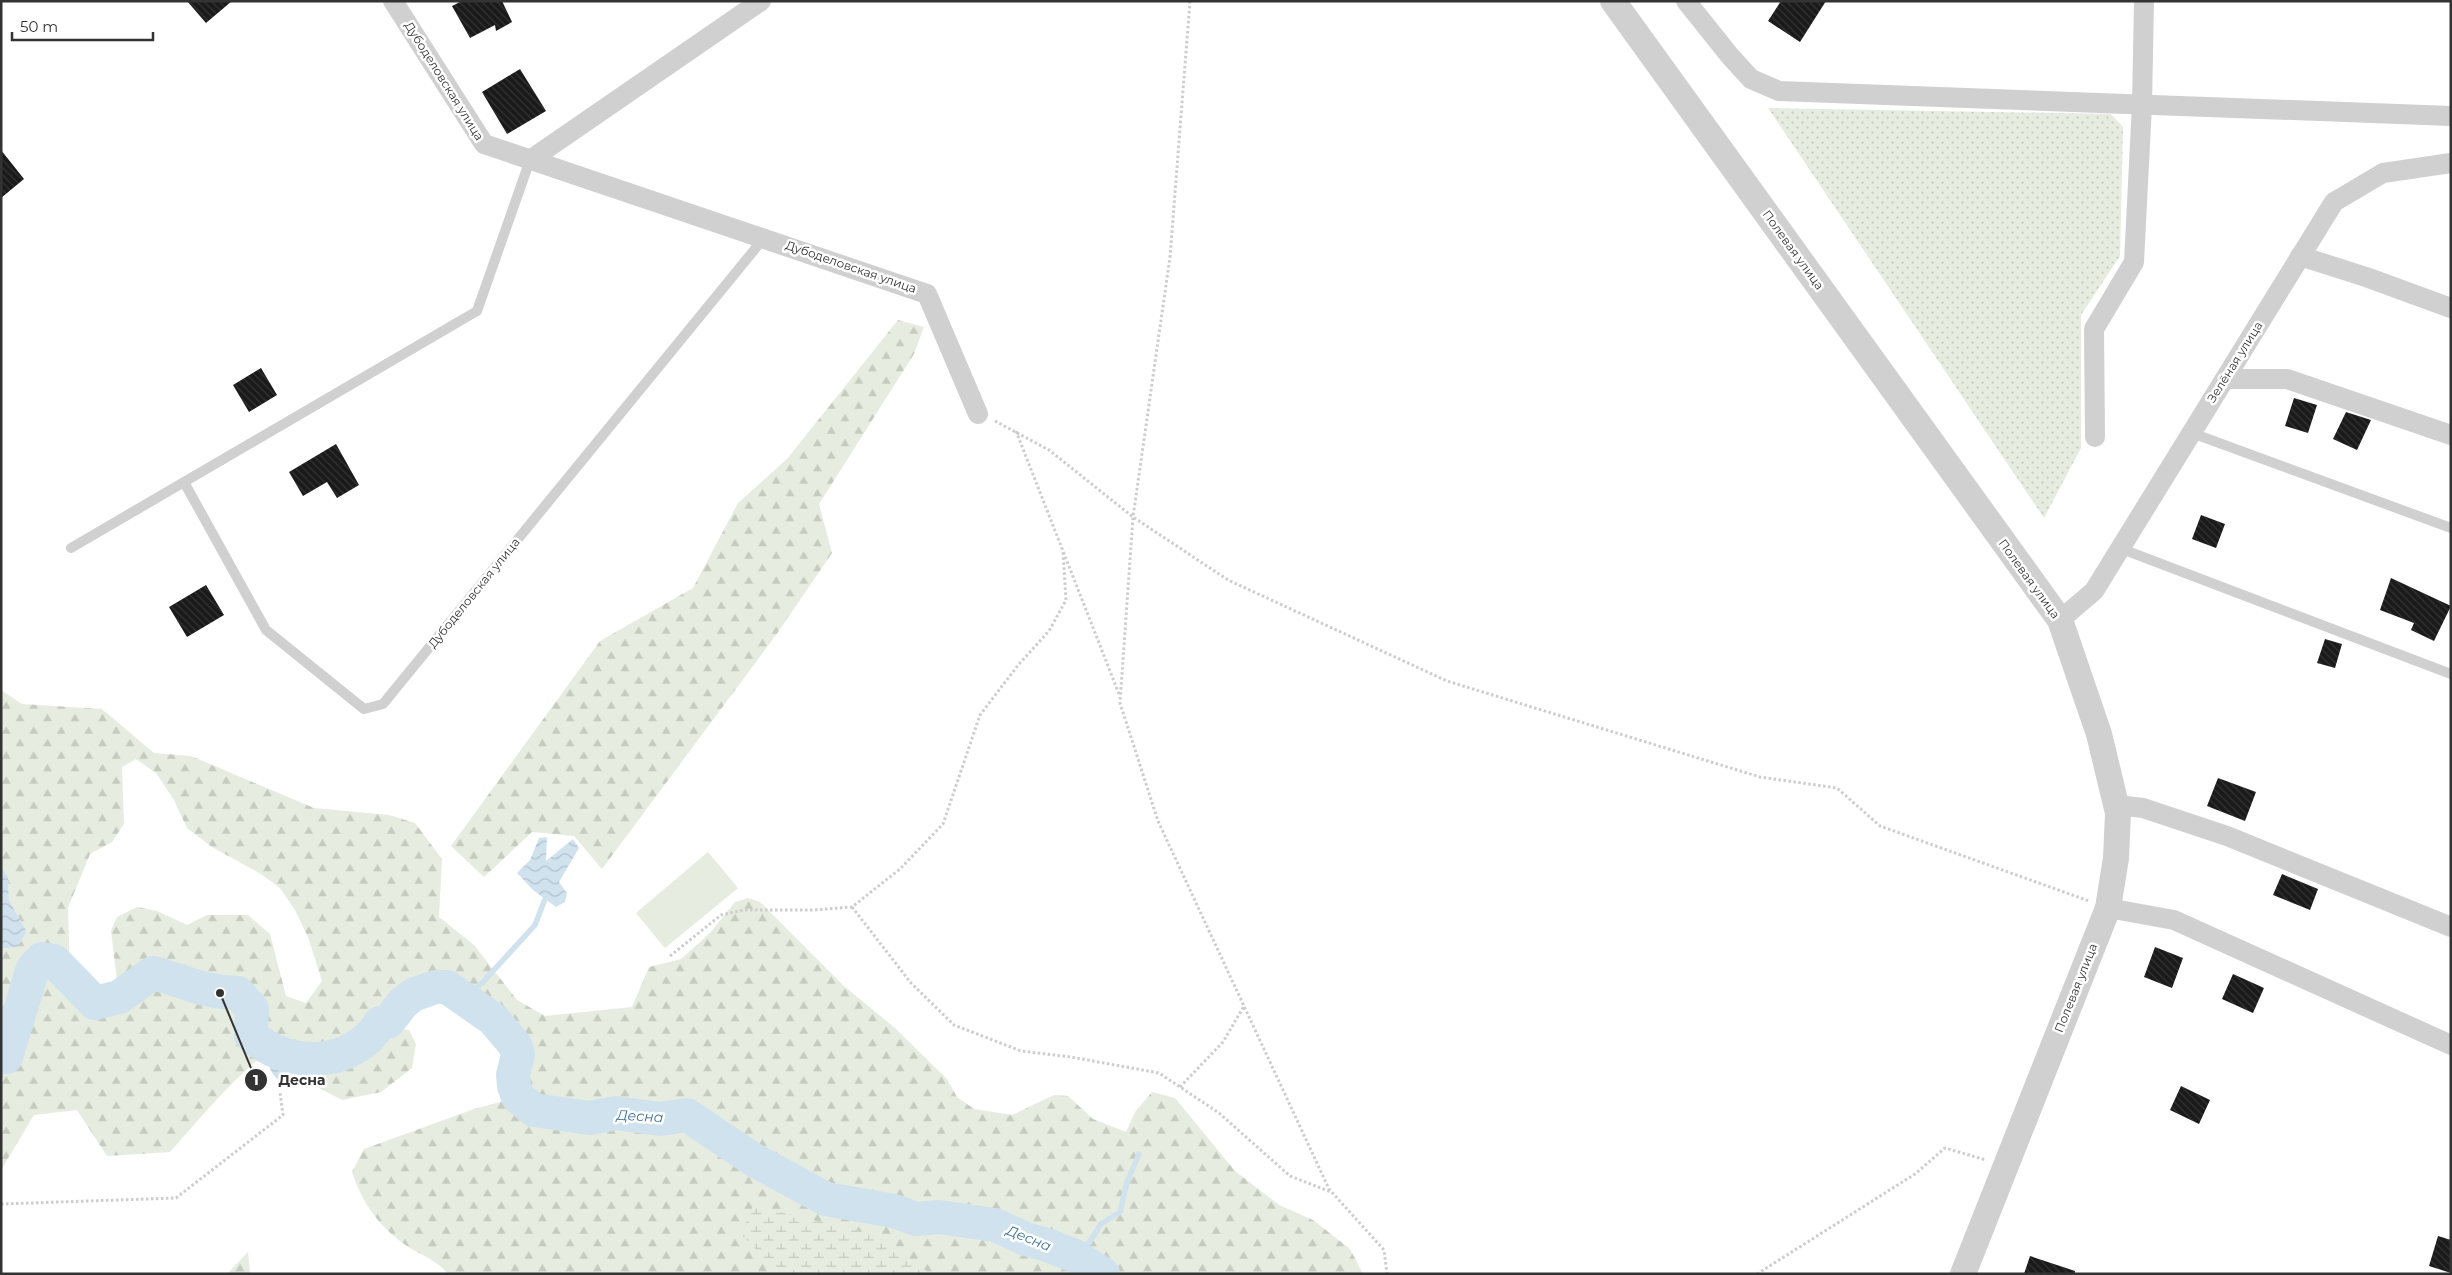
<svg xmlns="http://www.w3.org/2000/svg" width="2452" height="1275" viewBox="0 0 2452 1275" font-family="Montserrat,sans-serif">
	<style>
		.forest { fill: url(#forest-firs); fill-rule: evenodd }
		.wetland { fill: url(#wetland-marsh) }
		.park { fill: url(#park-dots) }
		.pitch { fill: #e6ecdf }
		.water { fill: url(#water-waves) }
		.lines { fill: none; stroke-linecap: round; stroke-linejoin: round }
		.stream { stroke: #cfe2ee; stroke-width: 5.5 }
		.river { stroke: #cfe2ee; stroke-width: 34 }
		.building { fill: url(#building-back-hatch) }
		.path { stroke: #cdcdcd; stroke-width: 3; stroke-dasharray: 2.5 2.5; stroke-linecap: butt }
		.service { stroke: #d0d0d0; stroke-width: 10 }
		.minor { stroke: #d0d0d0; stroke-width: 20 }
		.tertiary { stroke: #d0d0d0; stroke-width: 26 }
		.labels { text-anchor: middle; stroke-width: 5; stroke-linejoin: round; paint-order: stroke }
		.street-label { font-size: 12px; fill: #333; stroke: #fff }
		.water-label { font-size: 14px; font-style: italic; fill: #3f7597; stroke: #fff }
		.leader { fill: none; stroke: #333; stroke-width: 2 }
		.callout-dot { fill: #333; stroke: #fff; stroke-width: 2 }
		.mark-label { font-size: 15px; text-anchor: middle; font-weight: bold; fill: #fff }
		.callout-label { font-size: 14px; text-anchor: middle; font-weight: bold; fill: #333; stroke: #fff; stroke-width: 5; stroke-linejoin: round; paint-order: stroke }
	</style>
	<defs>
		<pattern id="forest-firs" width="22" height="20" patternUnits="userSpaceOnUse" patternTransform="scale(1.25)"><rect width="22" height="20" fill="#e6ecdf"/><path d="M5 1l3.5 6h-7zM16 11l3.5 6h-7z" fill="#c6cbc0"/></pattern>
		<pattern id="wetland-marsh" width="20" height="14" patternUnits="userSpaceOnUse" patternTransform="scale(1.25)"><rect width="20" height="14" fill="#e6ecdf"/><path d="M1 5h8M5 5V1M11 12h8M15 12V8" fill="none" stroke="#c6cbc0"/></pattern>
		<pattern id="park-dots" width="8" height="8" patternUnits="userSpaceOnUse" patternTransform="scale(1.25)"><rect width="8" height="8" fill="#e6ecdf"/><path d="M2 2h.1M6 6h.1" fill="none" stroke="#c6cbc0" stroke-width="1.8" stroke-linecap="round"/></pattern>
		<pattern id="water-waves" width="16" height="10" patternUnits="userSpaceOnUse" patternTransform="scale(1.25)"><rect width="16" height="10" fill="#cfe2ee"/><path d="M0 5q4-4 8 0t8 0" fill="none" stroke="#b2c2cd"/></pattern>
		<pattern id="building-back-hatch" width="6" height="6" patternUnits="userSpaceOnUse" patternTransform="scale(1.25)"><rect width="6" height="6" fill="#1a1a1a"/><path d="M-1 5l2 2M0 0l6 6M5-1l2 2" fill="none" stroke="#333"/></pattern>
	</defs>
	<rect width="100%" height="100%" fill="#fff"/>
	<path class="forest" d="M898,320l26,7 -10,27 -95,150 13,49 -56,82 -174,234 -28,-33 -42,-4 -48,45 -33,-31 149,-205 93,-53 45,-85 49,-44z
		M1,690l21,14 80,5 52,44 37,3 123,52 75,7 26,8 27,36 -3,58 35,28 43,55 28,16 87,-9 17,-40 32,-8 29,-26 25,-31 13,-4 12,4 84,84 52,43 51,50 10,18 17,12 38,6 42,-20 14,1 25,23 33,13 9,-20 17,-20 23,6 60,73 44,34 34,15 37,29 13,25h-915c-14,-17 -32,-20 -48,-33 -23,-17 -39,-41 -48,-69l12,-23 110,-40 44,-12c-2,-7 -5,-15 -5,-23 1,-10 7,-20 2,-30 -9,-15 -51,-51 -67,-57 -10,-3 -25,4 -34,8 -14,6 -19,25 -34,28 -12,20 -38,35 -61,37 -17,2 -35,-5 -50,-10 -37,30 -68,67 -99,102l-63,4 -30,-46 -43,5 -33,55v-221l16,-2 10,-15 -18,-32 -1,-24 -7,-9zM136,759l20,14 18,27 13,28 25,19 49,27 19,14 15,22 13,27 14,44 -16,22 -20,-7 -16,-62 -22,-19h-41l-20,10 -30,-14 -20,-4 -20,10 -6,14 8,65 -24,7 -25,-26 -2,-69 22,-54 22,-12 12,-18 -2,-57z
		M385,1028l24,2 7,14 -4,24 -31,24 -39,8 -23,-12 2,-18 46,-19z
		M248,1252l2,22h-23z"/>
	<path class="wetland" d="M753,1206l115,27 60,39 7,2h-159l-3,-7 -32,-33z"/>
	<path class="park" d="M1768,108l343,6 12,13 -3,129 -39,59v133l-37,70z"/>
	<path class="pitch" d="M708,852l30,36 -73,60 -29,-35z"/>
	<path class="water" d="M547,837l-1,24 27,-22 6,9 -20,34 8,11 -2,9 -9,5 -23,-17 -16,-17 13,-13 9,-22z
		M1,867l7,9 1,24 18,32 -10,15 -16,2z
		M269,1050l23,8 -1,19 -10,5c-12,-8 -13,-18 -12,-32z"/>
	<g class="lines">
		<path class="stream" d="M464,998l19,-16 52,-57 10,-26
			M1068,1255l21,-12 12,-19 19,-12 7,-30 12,-28"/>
		<path class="river" d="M1,1057h5l27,-89 9,-9 12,2 41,42 24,-6 34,-24c31,8 52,20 85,20l14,16 -1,26c36,35 103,32 129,-12l8,-1 15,-19 10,-8 22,-8h12l46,32 22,26 3,10 -5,20 1,11 4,11 16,13 56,8 26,-5 44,6 27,-4 67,45 72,39 68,12 22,8 23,-2 56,8 31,14 21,6 28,11 28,18"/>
	</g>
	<path class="building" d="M187,1h45l-26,22z
		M462,1h40l10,21 -16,9 -1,-6 -25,13 -18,-32z
		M1781,1h45l-26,41 -32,-21z
		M520,69l26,42 -39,23 -25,-42z
		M1,150l23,29 -23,19z
		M261,368l16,27 -28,17 -16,-27z
		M2294,398l23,7 -9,28 -23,-7z
		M2346,412l25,8 -14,30 -24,-11z
		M336,444l23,41 -22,13 -10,-16 -24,14 -14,-24z
		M2201,515l24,9 -9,24 -24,-9z
		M2391,578l60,28 -17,35 -23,-11 3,-7 -34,-13z
		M206,585l18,30 -37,22 -18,-30z
		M2325,639l17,5 -7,24 -18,-5z
		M2218,778l38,14 -11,29 -38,-15z
		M2282,874l36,15 -8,21 -37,-15z
		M2155,947l28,11 -11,30 -28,-11z
		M2233,974l31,14 -11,25 -31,-14z
		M2181,1086l29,14 -11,24 -29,-14z
		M2438,1236l13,4v33l-22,-7z
		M2030,1256l45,15v3h-51z"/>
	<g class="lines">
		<path class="path" d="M1190,1l-20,256 -37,260 -13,186 38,118 171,368 55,61 3,24
			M995,421l54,29 84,67 95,63 219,101 313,96 77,11 43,38 209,75
			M1016,431l103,263
			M852,907l59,76 43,42 67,26 50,6 88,16 60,40 71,63 41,16
			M670,956l51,-41 22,-5h70l39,-3 48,-38 43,-45 37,-109 39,-51 30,-33 17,-31 -3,-49
			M1180,1087l43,-45 21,-36
			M1,1204l175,-6 107,-83 -3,-23
			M1757,1274l158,-100 30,-26 41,12"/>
		<path class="service" d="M2192,433l259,95
			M184,482l82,148 98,79 19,-5 381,-466
			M71,548l406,-237 53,-151
			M2122,549l329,125"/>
		<path class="minor" d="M393,1l91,143 443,150 51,120
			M1686,1l44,55 21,23 28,12 672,25
			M530,160l231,-159
			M2300,256l66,21 85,31
			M2225,379h62l164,56
			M2095,437l-1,-108 40,-67 8,-157 2,-104
			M2060,620l34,-29 240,-389 49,-29 68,-10
			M2116,805l27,3 84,28 224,91
			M2108,908l66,12 277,125"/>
		<path class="tertiary" d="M1613,1l447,619 39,114 19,79 -2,45 -8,50 -145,366"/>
	</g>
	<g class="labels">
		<g class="street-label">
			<text transform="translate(444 81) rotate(58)" y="4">Дубоделовская улица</text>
			<text transform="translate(1793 250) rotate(54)" y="4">Полевая улица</text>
			<text transform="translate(851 267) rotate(19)" y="4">Дубоделовская улица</text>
			<text transform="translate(2235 362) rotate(-58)" y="4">Зелёная улица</text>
			<text transform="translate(2029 579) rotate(54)" y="4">Полевая улица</text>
			<text transform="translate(474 593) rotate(-51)" y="4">Дубоделовская улица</text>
			<text transform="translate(2076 988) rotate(-68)" y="4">Полевая улица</text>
		</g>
		<g class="water-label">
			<text transform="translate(640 1116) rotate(3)" y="5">Десна</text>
			<text transform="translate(1029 1238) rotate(22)" y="5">Десна</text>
		</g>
	</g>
	<path class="leader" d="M220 993L256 1080"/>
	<g class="callout-dot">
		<circle cx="220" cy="993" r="5"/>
		<circle cx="256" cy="1080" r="12"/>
	</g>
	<g class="mark-label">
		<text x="256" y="1085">1</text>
	</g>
	<g class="callout-label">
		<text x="302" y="1085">Десна</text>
	</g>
	<rect width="2452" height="1275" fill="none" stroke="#333333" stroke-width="5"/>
	<path d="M12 32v8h141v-8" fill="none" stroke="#333333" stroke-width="2.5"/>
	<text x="20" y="32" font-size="15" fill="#333333" stroke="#ffffff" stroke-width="4" paint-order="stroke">50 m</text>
</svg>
